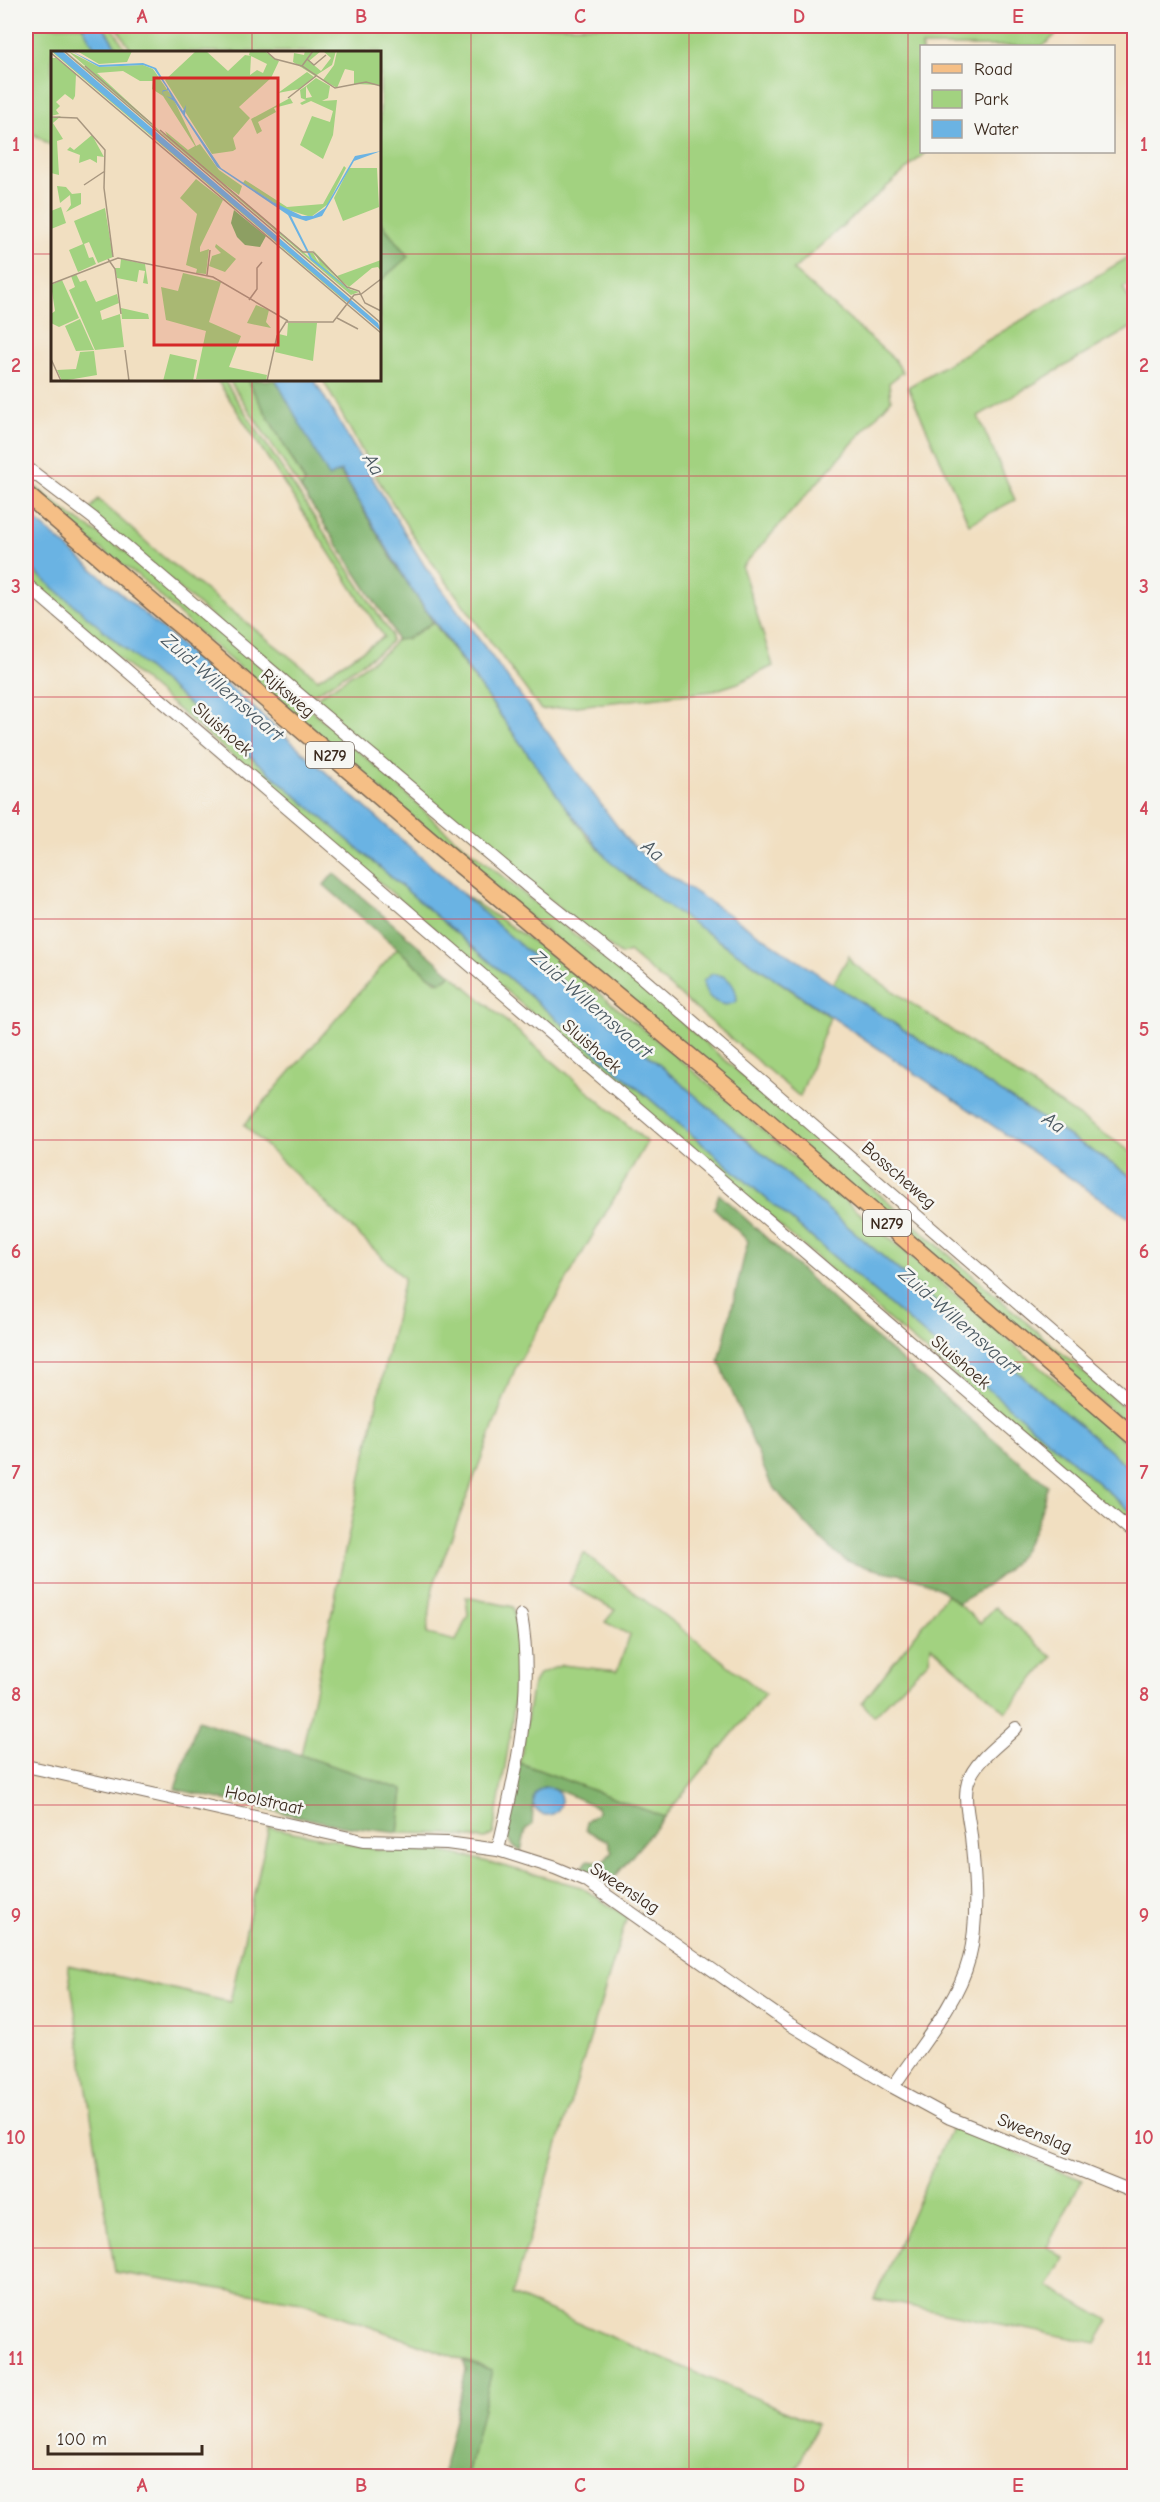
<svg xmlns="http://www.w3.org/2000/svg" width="1160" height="2502" viewBox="0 0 1160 2502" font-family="'Comic Neue',sans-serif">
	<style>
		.green { fill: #a2d280; stroke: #6e7e4f; stroke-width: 1.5 }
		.forest { fill: #81b46e; stroke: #5e6f46; stroke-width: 1.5 }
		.water { fill: #6bb3e3; stroke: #536e80; stroke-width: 1.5 }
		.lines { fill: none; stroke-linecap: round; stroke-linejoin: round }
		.minor-casing { stroke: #7b6957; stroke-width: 14 }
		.major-casing { stroke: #7b6957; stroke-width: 19 }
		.minor { stroke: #fff; stroke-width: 12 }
		.major { stroke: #f5bf86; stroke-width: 16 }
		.grid { fill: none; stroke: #d1495b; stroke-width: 1.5; stroke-opacity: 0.55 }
		.labels { text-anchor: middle; stroke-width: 5; stroke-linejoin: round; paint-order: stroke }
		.shield { fill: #f6f6f2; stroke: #73675e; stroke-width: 1.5 }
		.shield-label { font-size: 16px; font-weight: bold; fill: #3b2a1e }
		.street-label { font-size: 18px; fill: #3b2a1e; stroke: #f6f6f2 }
		.water-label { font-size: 20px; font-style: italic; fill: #4c5a63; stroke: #f6f6f2 }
		.inset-road { fill: none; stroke: #a89780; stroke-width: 1.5 }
		.view { fill: #d62828; fill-opacity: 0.15; stroke: #d62828; stroke-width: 3 }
		.inset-edge { fill: none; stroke: #3b2a1e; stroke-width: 3 }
		.neatline { fill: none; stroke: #d1495b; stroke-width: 2 }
		.grid-label { font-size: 20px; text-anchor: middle; font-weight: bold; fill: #d1495b }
	</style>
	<rect width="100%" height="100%" fill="#f6f6f2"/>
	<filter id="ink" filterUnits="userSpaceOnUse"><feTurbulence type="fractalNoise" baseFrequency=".0167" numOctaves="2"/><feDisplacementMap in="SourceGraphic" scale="12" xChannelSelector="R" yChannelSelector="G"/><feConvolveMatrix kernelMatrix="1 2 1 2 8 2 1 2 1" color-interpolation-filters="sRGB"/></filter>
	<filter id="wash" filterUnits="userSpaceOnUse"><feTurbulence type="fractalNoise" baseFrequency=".008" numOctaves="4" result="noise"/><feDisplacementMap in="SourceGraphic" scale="24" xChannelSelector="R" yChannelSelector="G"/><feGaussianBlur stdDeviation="1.35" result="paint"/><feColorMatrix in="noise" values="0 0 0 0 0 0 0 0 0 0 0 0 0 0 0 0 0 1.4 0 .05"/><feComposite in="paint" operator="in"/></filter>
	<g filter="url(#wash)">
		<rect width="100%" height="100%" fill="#f1dfc1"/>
		<path class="green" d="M26,26h56l15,26h-45v94l-26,-17z
			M103,26h9l15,26h-8z
			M116,26h950l-23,20h-121v106h4l-133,118 101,89 9,13 -14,11 2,17 -149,167 31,99 -35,17 -25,8 -172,19 -126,-171 -38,-61 -54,-98h57v-99l28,-25 -28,-35v-169h-248z
			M1134,254v27l-11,7 11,21v17l-156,90 37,84 -46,24 -61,-137z
			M217,380h7l167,254v7l-6,7 -70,46 -9,3 -217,-186 9,-12 64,57 156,123 66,-42z
			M229,380h18l58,103 -4,6z
			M26,479l48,39 63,41 256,222 48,46 215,173 478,416v15l-661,-562 -275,-237 -59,-56 -27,-18 -86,-69z
			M26,564l1108,950v16l-1108,-951z
			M433,622l156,217 42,41 199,137 -30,80 -171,-145 -7,3 -35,-24 -271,-227 3,-8 68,-45 9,-11 21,-7z
			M451,886l94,64 113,91 408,348 68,61v22z
			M397,949l39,33 10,-3 5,-5 196,168 -132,227 -75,199 -7,19 -6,47 29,7 12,-26 -2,-18 47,10c6,18 4,37 4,55 -2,58 -14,115 -24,172l-8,5 -39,-5 -48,-1 5,-43 -102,-35 103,-477 -160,-153z
			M849,956l3,7 282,191v24l-301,-194z
			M584,1553l181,141 -101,123 -144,-54 12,-75 7,-14 23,-9 55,6 13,-36 -25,-13 10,-12 -46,-26z
			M947,1594l33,29 15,-16 57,50 -46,55 -75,-66 -2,14 -55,56 -12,-13z
			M269,1827l113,23 56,1 35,7 108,29 46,30 -115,378 305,129 -24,52h-326l24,-106 -190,-68 -186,-30 -47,-307 162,37z
			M952,2126l130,54 -35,67 17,11 -16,29 61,33 -13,23 -222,-44z"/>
		<path class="forest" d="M380,221l28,36 -28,24z
			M247,380h29l53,96 11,-5 55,93 38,58 -26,17 -11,1 -4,-12 -91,-139 4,-7z
			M334,873l117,101 -10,8 -12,-6 -105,-91z
			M719,1194l138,128 190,163c-10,61 -37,91 -89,118 -38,-34 -62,-25 -106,-40 -19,-6 -73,-67 -84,-85l-49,-117 29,-120 -34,-33z
			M198,1720l205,70 -5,43 -56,-7 -167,-37z
			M520,1763l144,54 -55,67 -28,-14 7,-10 15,2 9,-10 -4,-11 -22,-11v-8l12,-10 -1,-5 -43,-19 -11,-1 -9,8 -2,30 -6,4 -5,22 -8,-5 -6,-12z
			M464,2362l28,8 -25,106h-25l24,-106z"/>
		<path class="water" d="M82,26h21l16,26h-22z
			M276,380h38l110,185 204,276 35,30 170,113 301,194v43l-471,-318 -53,-41 -48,-60 -152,-215 -69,-116 -12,6z
			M26,512l214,184 289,257 605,519v42l-1108,-950z
			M712,974c16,0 25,12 25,27 -15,10 -33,-3 -34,-20z
			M533 1801a14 14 0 1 1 28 0a14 14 0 1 1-28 0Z"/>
	</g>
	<g filter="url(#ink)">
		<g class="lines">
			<g class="minor-casing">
				<path id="minor" d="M26,467l67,51 215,184 218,183 113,90 495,429
					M26,584l1108,950
					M26,1766l337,75 84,2 51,7 57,18 31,13 205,144 102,62 57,31 184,74
					M498,1850c18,-76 37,-156 23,-235
					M893,2087c25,-38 65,-84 76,-128 10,-38 6,-84 2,-123 -2,-17 -8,-38 -3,-54 7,-22 32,-38 48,-54"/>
			</g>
			<g class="major-casing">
				<path id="major" d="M26,494l405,347 324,269 379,327"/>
			</g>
			<use href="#minor" class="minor"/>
			<use href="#major" class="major"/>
		</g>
	</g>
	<path class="grid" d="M252,26v26M471,26v2450M689,26v2450M908,26v2450M26,254h26M380,254h754M252,380v2096M26,476h1108M26,697h1108M26,919h1108M26,1140h1108M26,1362h1108M26,1583h1108M26,1805h1108M26,2026h1108M26,2248h1108"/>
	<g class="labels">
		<g class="shield">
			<rect x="306" y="742" width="48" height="26" rx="4.5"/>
			<rect x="863" y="1210" width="48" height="26" rx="4.5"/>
		</g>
		<g class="shield-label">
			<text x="330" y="761">N279</text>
			<text x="887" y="1229">N279</text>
		</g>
		<g class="street-label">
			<text transform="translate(288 693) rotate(41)" y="6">Rijksweg</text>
			<text transform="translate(223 729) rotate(41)" y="6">Sluishoek</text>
			<text transform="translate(592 1046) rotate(41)" y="6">Sluishoek</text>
			<text transform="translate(899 1175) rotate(41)" y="6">Bosscheweg</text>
			<text transform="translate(961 1362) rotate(41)" y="6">Sluishoek</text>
			<text transform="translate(264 1800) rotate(13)" y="6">Hoolstraat</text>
			<text transform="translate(625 1888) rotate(33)" y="6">Sweenslag</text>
			<text transform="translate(1035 2133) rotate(22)" y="6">Sweenslag</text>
		</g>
		<g class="water-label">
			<text transform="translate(374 464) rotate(59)" y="7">Aa</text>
			<text transform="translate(223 687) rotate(41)" y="7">Zuid-Willemsvaart</text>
			<text transform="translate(653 850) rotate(39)" y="7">Aa</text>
			<text transform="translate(592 1004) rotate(41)" y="7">Zuid-Willemsvaart</text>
			<text transform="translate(1054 1122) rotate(34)" y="7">Aa</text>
			<text transform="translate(960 1321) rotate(41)" y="7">Zuid-Willemsvaart</text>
		</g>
	</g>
	<g transform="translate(51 51)">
		<rect width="330" height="330" fill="#f1dfc1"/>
		<path d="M0,0l10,5 288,246 -4,-1zM14,0l35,28 -32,-28 31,16 44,-2 10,4 20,29 23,48 4,-2 19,26 23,16 -3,9 -31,-23 144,121 -39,-33 -5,-8 5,1 4,7 3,3 -7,-13 24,26 44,-16v11l-3,-4 -6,1 -23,19 -27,-22 27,24 10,3 -8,3zM72,20l17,10h13l-1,8 11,7 32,50 -7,4 -23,-19 3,6 -6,-4 -65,-60zM26,0h55l-5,11 -28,2zM145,0h10l22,20 17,-16 6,1 -1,19 7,-5 6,3 4,-9 -18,-9 1,-4h14l15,10 -8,17 -32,29 11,11 -17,20 3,11 -3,2 -21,3 -47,-74zM254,0h16l-12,10 12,10 10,-13 -8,-7h13l-4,14 -17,11 -22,-14 1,-9 10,2zM286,0l44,1v33l-27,-1v-13l-9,-2 -8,19 -14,-8 11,-15zM0,7h5l20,16 -1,22 -2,4 -8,-6 -9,8 4,4 -4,4 3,4 -8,2zM256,21l7,5 -15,12 -21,4zM265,27l14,8 -2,12 -6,3 15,-1 -4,35 -10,24 -23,-14 12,-29 18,6 3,-11 -22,-10 -9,4 -2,-2 6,-3 -5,-2 -1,-8 6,-4v12l6,-1 -6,-11zM239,47l3,5 -19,5 2,4 -18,10 4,9 -5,3 -6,-15zM10,65l-8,7 10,16 -6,2 2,34 -8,-2v-55zM41,84l12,22 -7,-1v7l-7,-4 -11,4 1,-8 -13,-5 3,-3 4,3zM293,115l2,2 -18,36 -17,13 -29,-9 -39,-25 2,-3 42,27 36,-3zM298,117h28l2,39 -36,14 -9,-23zM145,128l27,21 -23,47v5l9,-3 -3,25 -10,-1 1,-4 -11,-4 11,-51 -17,-16zM6,135l9,1 6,7 9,-1v11l-15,8 5,-7 -1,-10 -10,8zM10,156l5,16 -15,6v-18zM54,157l8,49 -15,6 -9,-21 -5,2 5,14 4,-1 3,7 -18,8 -9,-22 14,-6 -9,-23zM165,193l20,15 -11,13 -16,-6 3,-10 9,-3 -6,-6zM70,208l24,5 3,20 -5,-1 2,-12 -6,-1 -2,12 -20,-4 -2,-10h5zM132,222l38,9 -12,40 32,14 -12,31 38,8 -1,6 -70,-2 10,-48 -40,-11 -5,-33 17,4zM25,223l4,8 6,-2 10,22 21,-8 2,9 -19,8 2,9 18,-6 4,33 -29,3 -26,-60 6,-3 -4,-11zM11,229l17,38 -20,9 -8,-4v-9l4,-3 -4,-26zM205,254l13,5 -3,12 5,6 -24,-5zM70,257l27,6 1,5h-27zM29,268l12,27 2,4 -18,1 -11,-25zM237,272h29l-4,38 -38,-9 4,-18 8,2zM43,300l3,24 -35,6 -5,-11 19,-1 4,-17zM119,303l27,6 -4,21h-30z" fill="#a2d280" fill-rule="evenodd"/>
		<path d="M183,159l32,26 -6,11 -15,-2 -8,-8 -6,-14z" fill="#81b46e"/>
		<path d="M1,0h10l316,272 3,8zM20,0l28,14 44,-2 13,5 27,43 3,-6 -1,10 36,53 52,34 29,14h11l12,-8 30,-52 26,-5 -27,10 -32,55 -16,5 -15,-5 21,42 41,35 -42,-33 -23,-45 -71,-48 -43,-66 -8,-5 6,2 -4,-8 -6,2 3,4 -3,-3v-1l1,-2h4v-2l-13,-19 -11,-4 -44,2z" fill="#6bb3e3"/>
		<path class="inset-road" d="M13,0l317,272M215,0l9,8 27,7 33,22 31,-6 15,4M0,2l330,280M256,8l7,6 12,-10M34,15l67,58M251,15l11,-15M237,47l28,-22M0,66l26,1 28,32 -1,38 9,69M109,79l143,122h10l34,35 12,4 6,12 16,8M33,134l21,-14M57,208l7,10 6,45M156,224l3,-25M0,233l67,-26 95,19 75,44M309,244l21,-16M198,249l8,-11v-21l5,-6M286,267l21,11M74,299l4,31M0,308l10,22M216,330l10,-45 9,-14h47l21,-27 6,-1"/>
		<path class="view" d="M103,27h124v267h-124z"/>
		<rect width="330" height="330" class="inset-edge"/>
	</g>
	<rect width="1160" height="2502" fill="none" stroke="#f6f6f2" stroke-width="66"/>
	<rect x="920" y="45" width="195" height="108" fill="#f6f6f2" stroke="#aba49d" stroke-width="1.5"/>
	<rect x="932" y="64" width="30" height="9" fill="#f5bf86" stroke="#aba49d" stroke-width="1.5"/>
	<text x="974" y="75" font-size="18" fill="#3b2a1e">Road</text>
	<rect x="932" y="90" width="30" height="18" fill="#a2d280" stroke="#aba49d" stroke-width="1.5"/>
	<text x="974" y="105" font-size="18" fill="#3b2a1e">Park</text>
	<rect x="932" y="120" width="30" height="18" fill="#6bb3e3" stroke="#aba49d" stroke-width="1.5"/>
	<text x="974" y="135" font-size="18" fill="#3b2a1e">Water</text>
	<path d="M48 2445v9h154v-9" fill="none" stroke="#3b2a1e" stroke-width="3"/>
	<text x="57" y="2445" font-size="18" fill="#3b2a1e" stroke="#f6f6f2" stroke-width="4.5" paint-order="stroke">100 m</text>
	<rect x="33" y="33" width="1094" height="2436" class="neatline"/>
	<g class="grid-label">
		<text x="142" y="23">A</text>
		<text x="361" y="23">B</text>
		<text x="580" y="23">C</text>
		<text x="799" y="23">D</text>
		<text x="1018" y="23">E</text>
		<text x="16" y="151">1</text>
		<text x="1144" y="151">1</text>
		<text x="16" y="372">2</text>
		<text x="1144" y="372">2</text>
		<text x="16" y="593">3</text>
		<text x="1144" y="593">3</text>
		<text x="16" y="815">4</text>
		<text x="1144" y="815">4</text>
		<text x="16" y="1036">5</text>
		<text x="1144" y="1036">5</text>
		<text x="16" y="1258">6</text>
		<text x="1144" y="1258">6</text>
		<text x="16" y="1479">7</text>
		<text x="1144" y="1479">7</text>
		<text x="16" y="1701">8</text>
		<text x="1144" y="1701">8</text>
		<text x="16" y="1922">9</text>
		<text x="1144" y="1922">9</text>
		<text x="16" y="2144">10</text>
		<text x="1144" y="2144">10</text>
		<text x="16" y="2365">11</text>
		<text x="1144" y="2365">11</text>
		<text x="142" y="2492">A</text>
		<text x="361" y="2492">B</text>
		<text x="580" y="2492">C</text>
		<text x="799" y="2492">D</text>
		<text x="1018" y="2492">E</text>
	</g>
</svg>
